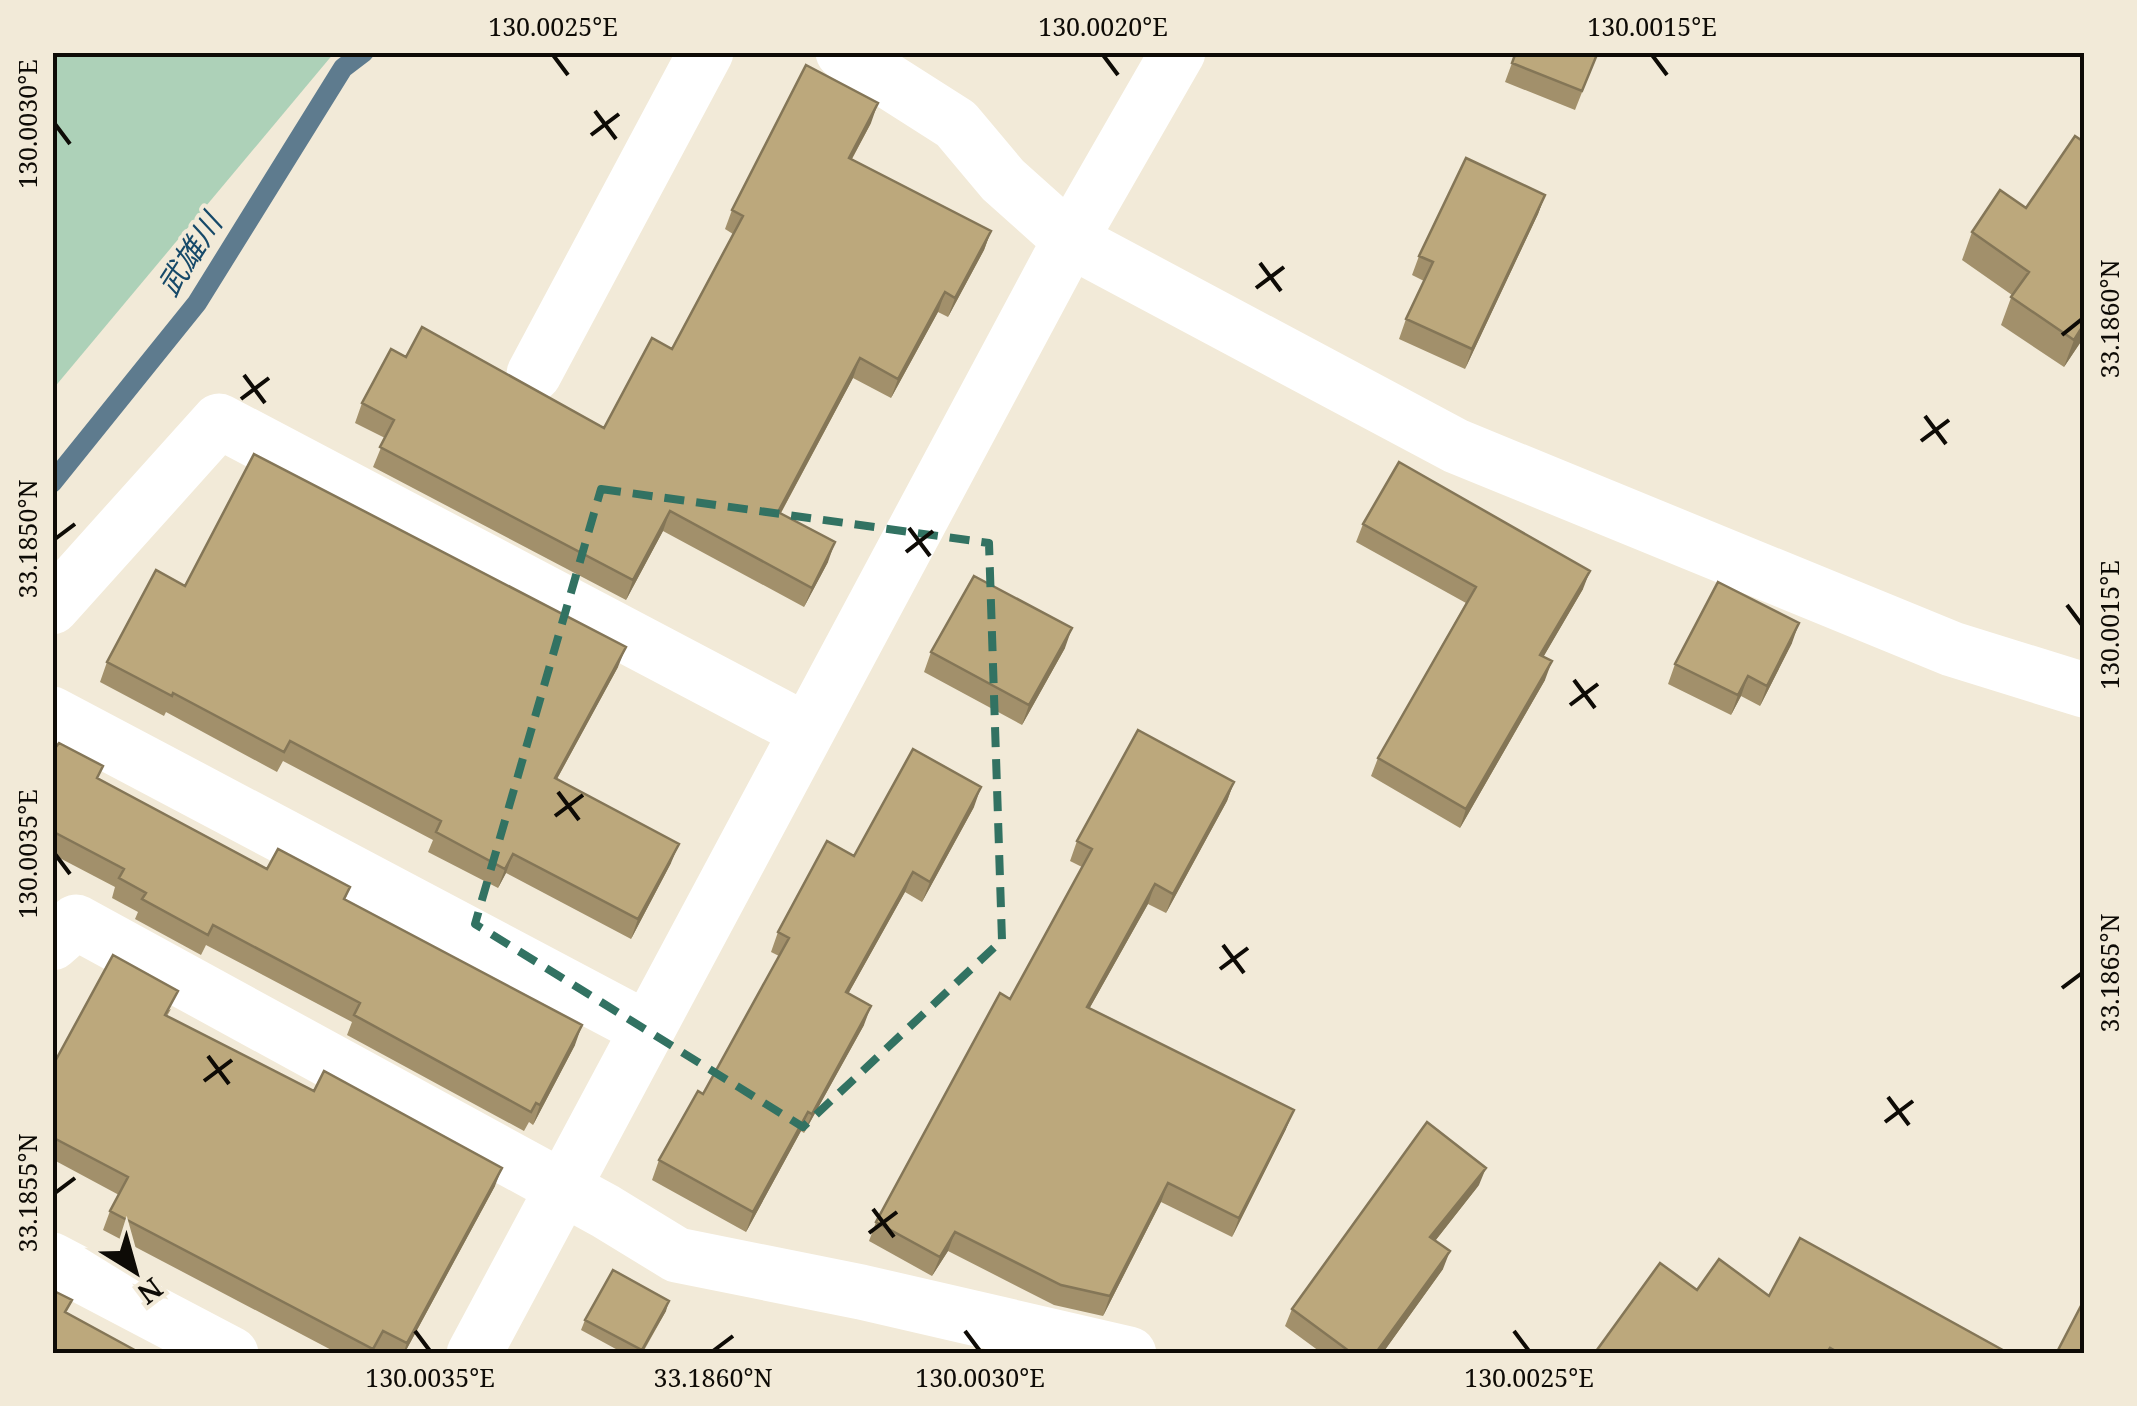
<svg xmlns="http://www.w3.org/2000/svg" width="2137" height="1406" viewBox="0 0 2137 1406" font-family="'Noto Serif','Noto Sans JP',serif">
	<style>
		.green { fill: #add1b8 }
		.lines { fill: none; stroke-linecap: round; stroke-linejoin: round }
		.stream { stroke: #5e7b8e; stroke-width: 20 }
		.minor { stroke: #fff; stroke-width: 55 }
		.wall { fill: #a2906b }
		.shaded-wall { fill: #847657 }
		.building { fill: #bca87c; stroke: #847657; stroke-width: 2.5 }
		.marked { fill: none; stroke: #327262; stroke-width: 8; stroke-dasharray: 20 12; stroke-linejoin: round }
		.ticks { fill: none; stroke: #0e0b06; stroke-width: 4 }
		.labels { text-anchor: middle; stroke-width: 8; stroke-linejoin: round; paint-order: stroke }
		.water-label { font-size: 30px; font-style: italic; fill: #164969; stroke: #f2ead8 }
		.neatline { fill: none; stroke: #0e0b06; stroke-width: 4 }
		.ticks-label { font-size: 25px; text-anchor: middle; fill: #0e0b06 }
	</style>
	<rect width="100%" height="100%" fill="#f2ead8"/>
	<path class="green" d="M53,52l281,1 -281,336 -1,-336z"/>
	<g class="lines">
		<path class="stream" d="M52,483l145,-180 146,-235 21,-16"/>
		<path class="minor" d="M843,52l113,72 47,56 67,60 386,206 496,203 132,41
			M534,374l172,-322
			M52,607l167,-186 588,310
			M52,714l595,315
			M52,943l24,-21 529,289 72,44 184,37 268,62
			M52,1260l179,94
			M474,1354l596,-1114 108,-188"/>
	</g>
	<path class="wall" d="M1516,52h82l-23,58 -70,-28z
		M871,123l-19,36 139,72 -7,19 -36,67 -10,-5 -47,86 -38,-20 -72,135 47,49 -24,45 -141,-76 -37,69 -253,-133 12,-29 -30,-15 7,-20 44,-46 198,71 68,-79 61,-115 -8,-5 7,-19z
		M2084,142v195l-20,30 -63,-42 11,-30 -50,-35 10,-28 54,-24z
		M1545,195l-7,19 -73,155 -66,-30 7,-20 18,-38 -12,-6 7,-19z
		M1363,524l220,65 -40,68 2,23 -85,148 -89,-52 7,-18 88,-155 -110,-61z
		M1792,643l-32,63 -19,-10 -10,19 -63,-31 7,-20z
		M1065,648l-43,77 -98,-53 7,-20z
		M107,662l511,5 -61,112 114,84 -40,76 -125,-66 -8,15 -70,-36 5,-12 -150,-79 -6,11 -111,-60 -2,4 -64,-34z
		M52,752l47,27 168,90 83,18 -5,13 230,145 -42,80 -4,-3 -5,9 -177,-96 5,-13 -146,-77 -5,10 -66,-36 3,-7 -26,-14 3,-11 -63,-33z
		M1234,782l-7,19 -61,112 -18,-9 -59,105 197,120 -54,108 -71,-35 -58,114 -49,-11 -106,-54 -16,25 -63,-35 7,-19 134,-223 72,-132 -12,-6 7,-20z
		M974,807l-52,95 -17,-10 -57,102 16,31 -60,108 -3,-2 -55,101 -94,-52 7,-20 44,-66 76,-138 -8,-4 7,-20 76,-76z
		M171,1009l-4,7 328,170 -91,168h-21l-7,-4 -2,4h-35l-236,-124 7,-19 9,-16 -67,-36v-92z
		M1479,1185l-44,56 8,28 -61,85h-59l-38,-28 7,-17z
		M666,1311l-24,43h-17l-44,-24 4,-10z"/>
	<path class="shaded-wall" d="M878,103l-7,20 -29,54 7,-19z
		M1545,195l-7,19 -73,155 7,-20z
		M991,231l-7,19 -36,67 7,-19z
		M945,292l-7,20 -47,86 7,-19z
		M2084,324v13l-20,30 10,-27z
		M860,358l-7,20 -82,153 7,-19z
		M670,511l-7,20 -37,69 7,-20z
		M835,542l-7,20 -24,45 8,-19z
		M1590,571l-7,18 -49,84 6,-18z
		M1799,623l-7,20 -32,63 7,-20z
		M1072,628l-7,20 -43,77 7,-20z
		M626,647l-8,20 -71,130 8,-19z
		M1552,661l-7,19 -85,148 6,-19z
		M1748,676l-7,20 -10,19 7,-20z
		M1234,782l-7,19 -61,112 7,-19z
		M981,787l-7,20 -52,95 8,-20z
		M679,844l-8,19 -40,76 7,-20z
		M513,854l-7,19 -8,15 7,-19z
		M913,872l-8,20 -67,120 8,-20z
		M1155,884l-7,20 -69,123 8,-20z
		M871,1006l-7,19 -60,108 8,-19z
		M582,1025l-7,20 -42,80 7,-20z
		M1294,1110l-8,19 -54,108 7,-19z
		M808,1112l-7,19 -55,101 7,-20z
		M502,1168l-7,18 -91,168h-1l4,-11z
		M1486,1168l-7,17 -55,70 6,-18z
		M1168,1183l-7,19 -58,114 7,-20z
		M955,1232l-7,19 -16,25 8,-19z
		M1450,1251l-7,18 -61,85h-7z
		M669,1301l-3,10 -25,43 1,-4z"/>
	<path class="building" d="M1516,52h82l-16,39 -70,-28z
		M806,65l72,38 -29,55 142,73 -36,67 -10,-6 -47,87 -38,-21 -82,154 57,30 -23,46 -142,-77 -37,69 -253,-133 14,-27 -32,-17 29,-54 15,8 16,-30 182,101 48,-90 20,11 71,-133 -11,-6z
		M2075,136l9,6v182l-10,16 -63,-43 18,-25 -57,-40 28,-42 26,18z
		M1466,158l79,37 -73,154 -66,-30 27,-57 -14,-6z
		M254,454l372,193 -71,131 124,66 -41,75 -125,-65 -8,15 -69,-37 5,-11 -151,-80 -6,11 -111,-59 -1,3 -65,-34 49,-92 29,16z
		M1399,462l191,109 -50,84 12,6 -86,148 -88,-51 98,-171 -113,-63z
		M974,576l98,52 -43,77 -98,-53z
		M1718,582l81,41 -32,63 -19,-10 -10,19 -63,-31z
		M1138,730l96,52 -61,112 -18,-10 -68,123 207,103 -55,108 -71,-35 -58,113 -49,-11 -106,-53 -15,25 -64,-35 124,-229 10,6 82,-150 -15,-8z
		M59,743l44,23 -6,12 170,91 11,-20 72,38 -6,12 238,126 -42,80 -4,-2 -5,9 -177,-97 6,-12 -147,-78 -5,10 -66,-36 4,-6 -27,-15 5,-9 -72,-38v-79z
		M913,749l68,38 -51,95 -17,-10 -67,120 25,14 -59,108 -4,-2 -55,100 -94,-52 39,-69 5,3 86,-156 -11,-6 49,-91 27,15z
		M113,955l65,36 -13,24 149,76 10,-20 178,97 -95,175 -24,-12 -10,18 -263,-138 18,-34 -76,-40v-70z
		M1427,1122l59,46 -56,69 20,14 -75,103h-22l-61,-45z
		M1800,1238l210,116h-169l-11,-6 -4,6h-232l66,-91 37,27 22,-31 50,37z
		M613,1270l56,31 -27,49 -57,-30z
		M52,1290l20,10 -7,12 77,42h-90z
		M2084,1300v54h-28z"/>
	<path class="marked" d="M601,489l388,54 13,397 -199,187 -328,-203z"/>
	<path class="ticks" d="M553,55l15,20M1103,55l15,20M1652,55l15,20M595,111l21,28M55,124l15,20M591,135l28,-21M1260,263l21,28M1256,288l28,-21M2062,335l20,-16M244,375l21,28M241,399l28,-21M1925,416l21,28M1921,441l28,-21M909,528l21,28M55,539l20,-15M906,552l27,-21M2067,605l15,20M1574,680l21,28M1570,705l28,-21M558,792l21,28M555,816l28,-21M55,854l15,20M1223,945l21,28M1220,969l28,-21M2062,988l20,-15M208,1056l21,28M204,1081l28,-21M1888,1097l21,28M1885,1122l28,-21M55,1193l20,-15M873,1209l21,28M869,1233l28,-21M415,1331l15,20M965,1331l15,20M1514,1331l15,20M713,1351l20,-15"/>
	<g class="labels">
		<g class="water-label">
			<text transform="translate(190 255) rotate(-57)" y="10">武雄川</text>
		</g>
	</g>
	<rect width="2137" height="1406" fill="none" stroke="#f2ead8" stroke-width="110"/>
	<g transform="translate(135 1271) rotate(143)" stroke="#f2ead8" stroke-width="8" paint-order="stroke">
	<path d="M0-8L18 38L0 25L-18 38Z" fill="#0e0b06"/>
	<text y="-15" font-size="28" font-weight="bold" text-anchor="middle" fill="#0e0b06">N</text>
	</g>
	<rect x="55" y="55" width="2027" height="1296" class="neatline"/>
	<g class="ticks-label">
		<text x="553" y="36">130.0025°E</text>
		<text x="1103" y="36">130.0020°E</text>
		<text x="1652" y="36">130.0015°E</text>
		<text transform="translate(28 124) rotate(-90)" y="9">130.0030°E</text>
		<text transform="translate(2110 319) rotate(-90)" y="9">33.1860°N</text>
		<text transform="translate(28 539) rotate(-90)" y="9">33.1850°N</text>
		<text transform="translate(2110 625) rotate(-90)" y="9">130.0015°E</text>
		<text transform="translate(28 854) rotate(-90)" y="9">130.0035°E</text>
		<text transform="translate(2110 973) rotate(-90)" y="9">33.1865°N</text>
		<text transform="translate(28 1193) rotate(-90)" y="9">33.1855°N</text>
		<text x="430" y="1387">130.0035°E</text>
		<text x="713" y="1387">33.1860°N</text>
		<text x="980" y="1387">130.0030°E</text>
		<text x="1529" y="1387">130.0025°E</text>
	</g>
</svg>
